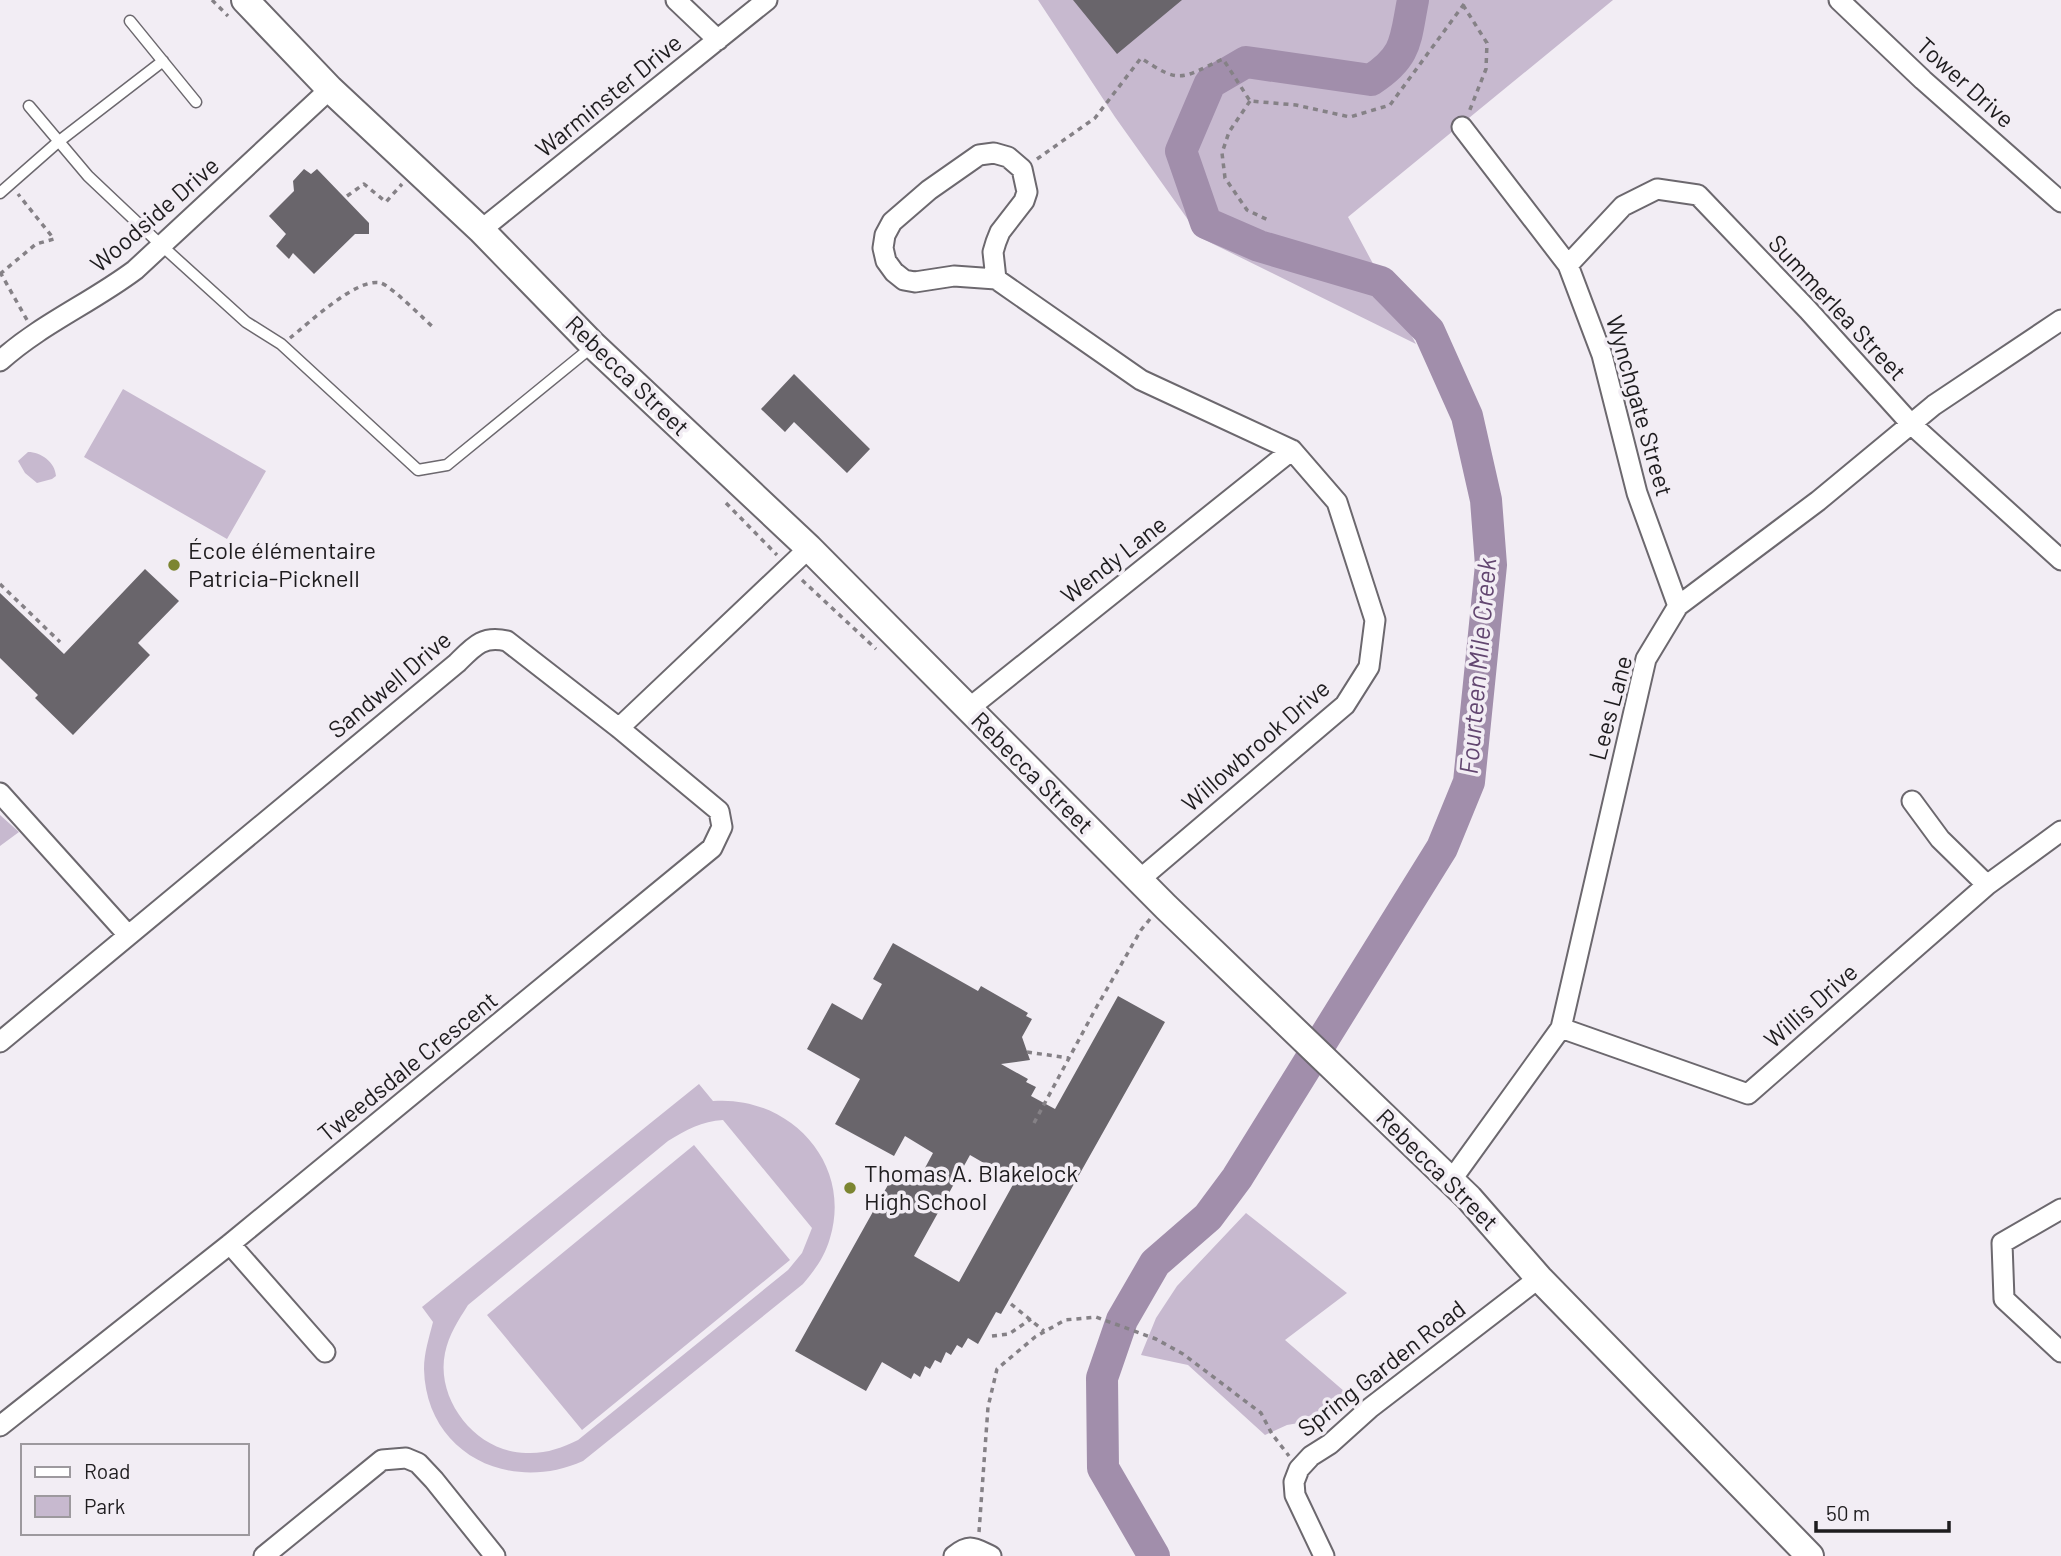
<svg xmlns="http://www.w3.org/2000/svg" width="2061" height="1556" viewBox="0 0 2061 1556" font-family="Barlow,sans-serif">
	<style>
		.green { fill: #c7b9cf; fill-rule: evenodd }
		.lines { fill: none; stroke-linecap: round; stroke-linejoin: round }
		.river { stroke: #a18eab; stroke-width: 32 }
		.building { fill: #69656b; fill-rule: evenodd }
		.service-casing { stroke: #6c686e; stroke-width: 13 }
		.minor-casing { stroke: #6c686e; stroke-width: 23 }
		.secondary-casing { stroke: #6c686e; stroke-width: 30 }
		.path { stroke: #858186; stroke-width: 3.5; stroke-dasharray: 5 5; stroke-linecap: butt }
		.service { stroke: #fff; stroke-width: 10 }
		.minor { stroke: #fff; stroke-width: 19 }
		.secondary { stroke: #fff; stroke-width: 26 }
		.poi-dot { fill: #7c8531; stroke: #f2edf4; stroke-width: 2.5 }
		.labels { text-anchor: middle; stroke-width: 7; stroke-linejoin: round; paint-order: stroke }
		.street-label { font-size: 24px; fill: #1e1c1e; stroke: #f2edf4 }
		.poi-label { font-size: 24px; fill: #1e1c1e; stroke: #f2edf4; text-anchor: start }
		.water-label { font-size: 26px; font-style: italic; fill: #624670; stroke: #f2edf4 }
	</style>
	<rect width="100%" height="100%" fill="#f2edf4"/>
	<path class="green" d="M1038,0h575l-265,217 68,127 -215,-106 -86,-121z
		M123,389l143,82 -39,68 -143,-82z
		M28,452c13,0 27,10 28,24l-4,3 -15,4 -12,-10 -7,-12z
		M0,815l19,17 -19,14z
		M699,1084l14,17c75,-6 140,61 117,137 -5,18 -15,32 -27,46l-220,177c-73,33 -157,-7 -159,-92 0,-16 5,-31 9,-47l-11,-15zM723,1120l89,108 -10,25 -14,17 -210,170c-17,8 -32,14 -52,13 -48,0 -91,-52 -81,-100 4,-19 13,-32 23,-48l200,-164c18,-11 34,-20 55,-21z
		M694,1145l96,115 -208,170 -95,-115z
		M1246,1213l101,80 -62,47 67,58 -36,22 -29,5 -22,10 -77,-70 -47,-10 15,-37 21,-32z"/>
	<g class="lines">
		<path class="river" d="M1154,1556l-51,-88 -1,-90 20,-58 33,-57 53,-46 29,-39 205,-330 27,-66 22,-217 -5,-65 -19,-84 -38,-85 -48,-49 -122,-36 -53,-23 -25,-72 29,-68 36,-21 125,18c37,-24 34,-40 42,-80"/>
	</g>
	<path class="building" d="M1073,0h109l-65,54z
		M304,169l7,5 6,-5 52,54v11h-14l-41,40 -21,-21 -4,6 -13,-13 10,-12 -17,-18 25,-25 -1,-10z
		M794,374l76,75 -23,24 -53,-51 -9,10 -24,-23z
		M145,569l34,32 -41,42 12,12 -77,80 -38,-37 3,-3 -38,-37v-65l64,61z
		M893,943l85,48 3,-5 47,27 -2,3 6,3 -10,18 8,23 -29,4 27,15 -2,3 10,5 -5,9 24,13 63,-113 47,26 -164,292 -5,-2 -18,32 -10,-6 -6,10 -5,-3 -6,10 -5,-3 -5,11 -6,-3 -5,9 -5,-3 -5,11 -6,-4 -3,6 -29,-17 -16,29 -71,-40 103,-184 21,12 14,-26 -28,-17 -11,20 -59,-32 25,-45 -53,-30 25,-46 30,17 20,-36 -9,-5zM970,1155l45,26 -56,101 -45,-26z"/>
	<g class="lines">
		<g class="service-casing">
			<path id="service" d="M130,21l66,81
				M29,106l59,70 73,69 85,77 35,22 137,126 29,-5 146,-119
				M0,193l58,-51 105,-81"/>
		</g>
		<g class="minor-casing">
			<path id="minor" d="M676,0l42,40
				M1839,0l84,80 138,122
				M1462,127l106,138 34,90 35,138 41,113
				M481,230l286,-230
				M1568,265l55,-59 34,-17 41,6 110,115 103,114 150,136
				M996,279l-3,-27 3,-10 4,-10 24,-31 3,-9 -5,-23 -14,-12 -14,-4 -15,2 -50,35 -37,32 -7,13 -2,13 3,13 8,11 10,8 11,2 39,-6 42,3 145,101 151,70 45,52 38,118 -6,47 -24,38 -206,175
				M0,361c41,-37 91,-58 135,-91l195,-181
				M968,709l324,-259
				M619,728l190,-180
				M0,793l128,142
				M1912,801l28,38 47,46
				M1561,1028l187,66 239,-209 74,-54
				M0,1042l457,-379c17,-17 26,-28 50,-22l112,87 100,83 3,16 -10,21 -482,396 -230,182
				M1450,1182l111,-154 85,-369 32,-53 140,-105 116,-96 127,-85
				M2061,1209l-59,34 2,56 57,53
				M230,1244l95,108
				M264,1556l118,-96 24,-2 12,5 16,17 61,76
				M954,1556c16,-13 20,-8 37,0
				M1324,1556l-29,-61 -1,-13 5,-13 12,-13 19,-12 40,-36 169,-130"/>
		</g>
		<g class="secondary-casing">
			<path id="secondary" d="M245,0l85,89 151,141 112,115 216,203 357,359 303,291 70,80 271,278"/>
		</g>
		<path class="path" d="M212,0l16,16
			M1463,5l24,38 -1,26 -17,43
			M1250,101l-21,31 -7,21 3,25 22,32 21,10
			M1037,159l58,-41 46,-60c40,27 40,20 82,1l27,42 46,4 54,12 40,-12 77,-105
			M347,196l17,-12 22,18 16,-18
			M0,272l27,48
			M0,274l36,-30 18,-5 -36,-45
			M290,338c19,-15 67,-61 91,-55 10,3 44,37 54,46
			M726,503l51,52
			M802,580l74,69
			M0,584l60,58
			M1027,1052l42,6
			M1034,1123l62,-115 45,-78 9,-11
			M1011,1304l33,27
			M992,1336l17,-2 22,-15
			M979,1532l9,-125 9,-38 38,-32 30,-17 31,-3 60,22 27,15 78,59 11,21 17,22"/>
		<use href="#service" class="service"/>
		<use href="#minor" class="minor"/>
		<use href="#secondary" class="secondary"/>
	</g>
	<g class="poi-dot">
		<circle cx="174" cy="565" r="7"/>
		<circle cx="850" cy="1188" r="7"/>
	</g>
	<g class="labels">
		<g class="street-label">
			<text transform="translate(1965 83) rotate(42)" y="8">Tower Drive</text>
			<text transform="translate(609 96) rotate(-39)" y="8">Warminster Drive</text>
			<text transform="translate(155 215) rotate(-41)" y="8">Woodside Drive</text>
			<text transform="translate(1837 308) rotate(47)" y="8">Summerlea Street</text>
			<text transform="translate(627 376) rotate(44)" y="8">Rebecca Street</text>
			<text transform="translate(1639 406) rotate(74)" y="8">Wynchgate Street</text>
			<text transform="translate(1114 560) rotate(-38)" y="8">Wendy Lane</text>
			<text transform="translate(390 685) rotate(-40)" y="8">Sandwell Drive</text>
			<text transform="translate(1611 708) rotate(-75)" y="8">Lees Lane</text>
			<text transform="translate(1256 746) rotate(-41)" y="8">Willowbrook Drive</text>
			<text transform="translate(1032 773) rotate(45)" y="8">Rebecca Street</text>
			<text transform="translate(1811 1006) rotate(-41)" y="8">Willis Drive</text>
			<text transform="translate(408 1067) rotate(-39)" y="8">Tweedsdale Crescent</text>
			<text transform="translate(1437 1170) rotate(45)" y="8">Rebecca Street</text>
			<text transform="translate(1382 1369) rotate(-38)" y="8">Spring Garden Road</text>
		</g>
		<g class="poi-label">
			<text x="188" y="559">École élémentaire<tspan x="188" dy="28">Patricia-Picknell</tspan></text>
			<text x="864" y="1182">Thomas A. Blakelock<tspan x="864" dy="28">High School</tspan></text>
		</g>
		<g class="water-label">
			<text transform="translate(1478 666) rotate(-85)" y="9">Fourteen Mile Creek</text>
		</g>
	</g>
	<rect x="21" y="1444" width="228" height="91" fill="#f2edf4" stroke="#9d999e" stroke-width="2"/>
	<rect x="35" y="1467" width="35" height="10" fill="#ffffff" stroke="#9d999e" stroke-width="2"/>
	<text x="84" y="1479" font-size="21" fill="#1e1c1e">Road</text>
	<rect x="35" y="1496" width="35" height="21" fill="#c7b9cf" stroke="#9d999e" stroke-width="2"/>
	<text x="84" y="1514" font-size="21" fill="#1e1c1e">Park</text>
	<path d="M1816 1521v10h133v-10" fill="none" stroke="#1e1c1e" stroke-width="3.5"/>
	<text x="1826" y="1521" font-size="21" fill="#1e1c1e" stroke="#f2edf4" stroke-width="5" paint-order="stroke">50 m</text>
</svg>
